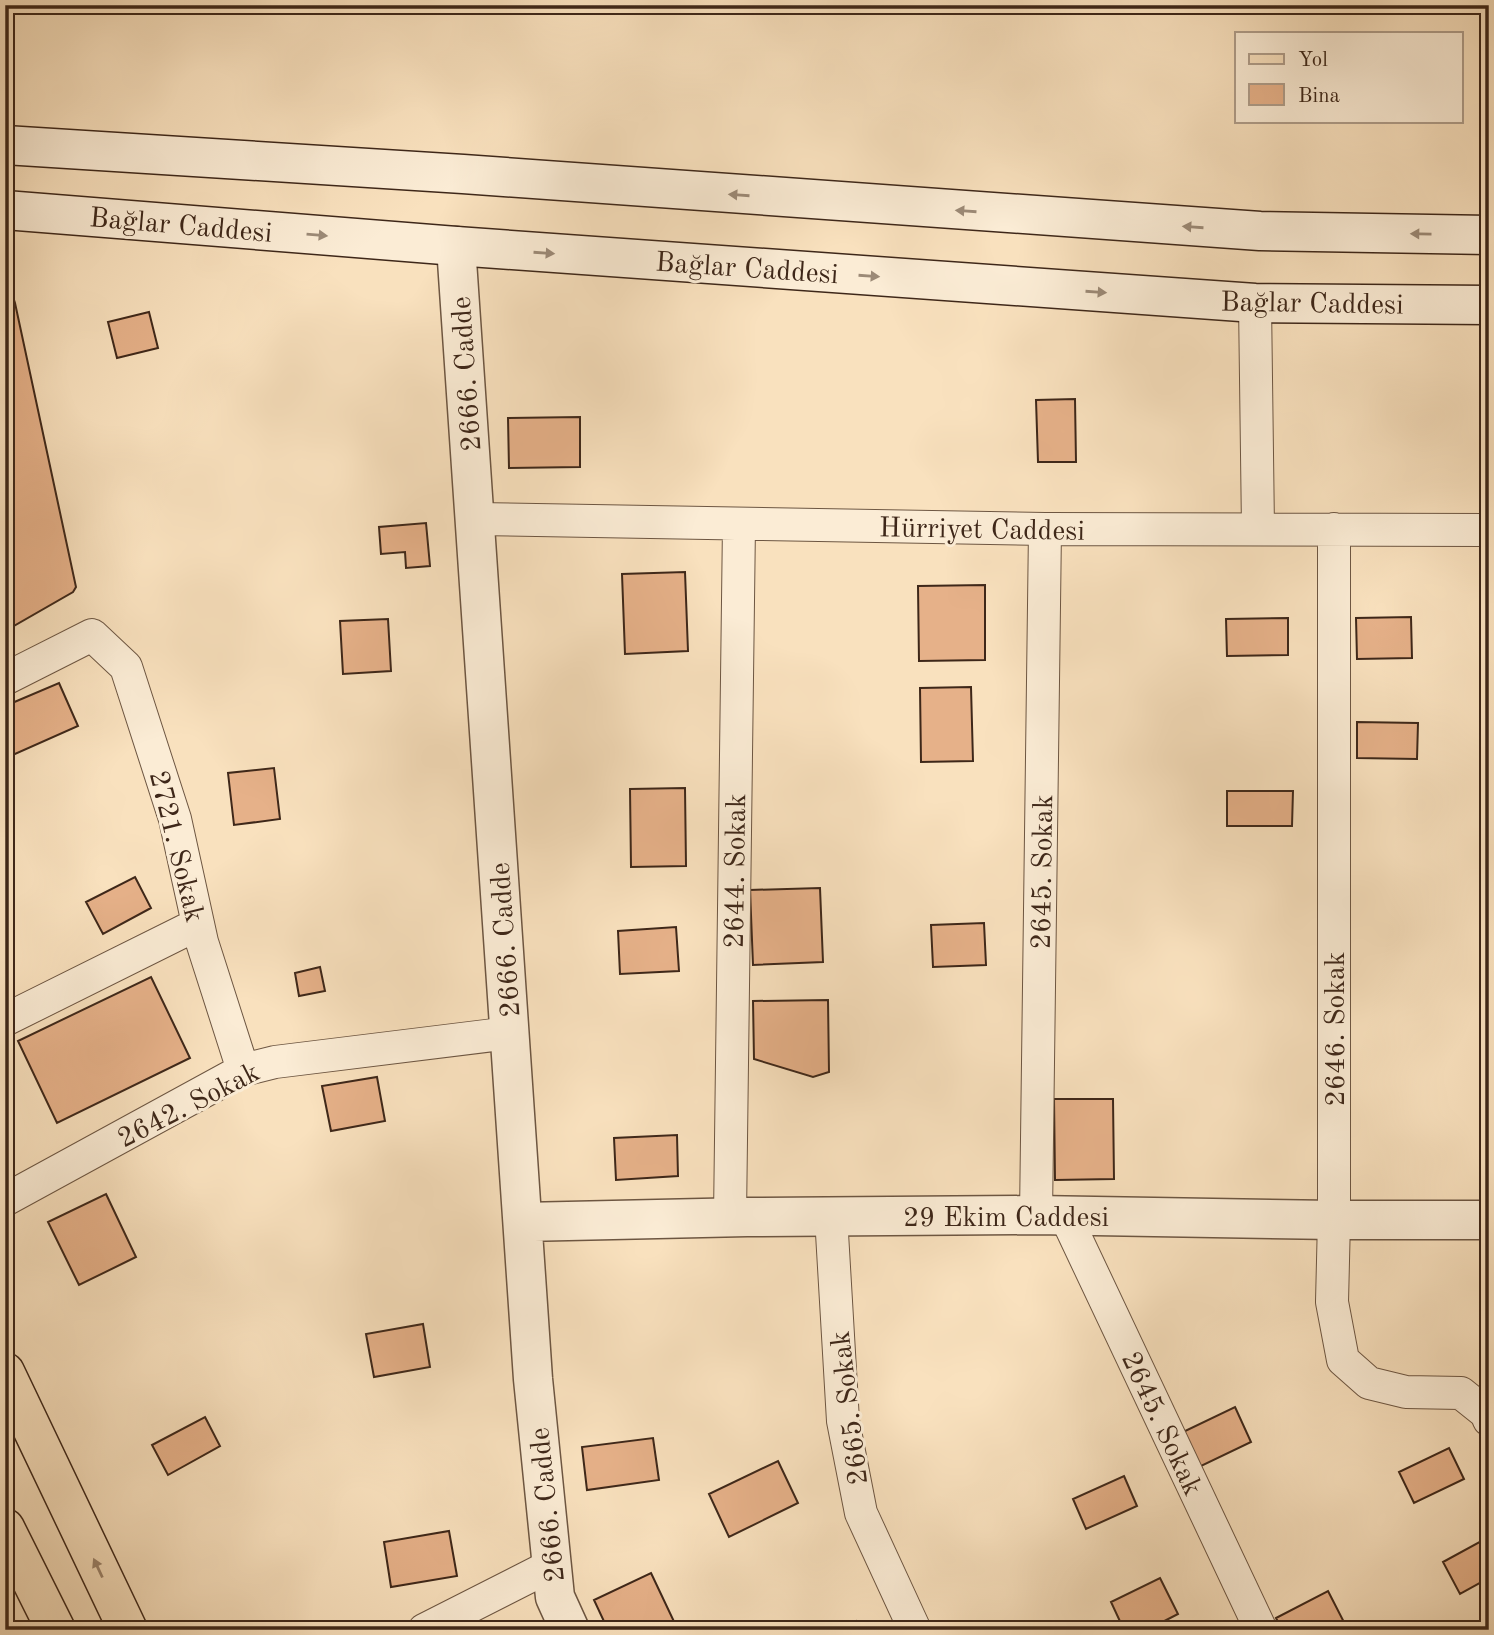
<svg xmlns="http://www.w3.org/2000/svg" width="1494" height="1635" viewBox="0 0 1494 1635" font-family="'Old Standard TT',serif">
	<style>
		.building { fill: #e6b189; stroke: #3e2719; stroke-width: 2 }
		.lines { fill: none; stroke-linecap: round; stroke-linejoin: round }
		.minor-casing { stroke: #6d5642; stroke-width: 34 }
		.tertiary-casing { stroke: #6d5642; stroke-width: 41 }
		.secondary-casing { stroke: #3e2719; stroke-width: 41 }
		.primary-casing { stroke: #3e2719; stroke-width: 41 }
		.minor { stroke: #fbecd5; stroke-width: 32 }
		.tertiary { stroke: #fbecd5; stroke-width: 38 }
		.secondary { stroke: #fbecd5; stroke-width: 38 }
		.primary { stroke: #f9e1be; stroke-width: 38 }
		.oneway { fill: #9c8a77 }
		.oneway2 { fill: #9c846c }
		.labels { text-anchor: middle; stroke-width: 6; stroke-linejoin: round; paint-order: stroke }
		.street-label { font-size: 28px; fill: #3e2719; stroke: #fbecd5 }
	</style>
	<rect width="100%" height="100%" fill="#f9e1be"/>
	<filter id="stains"><feTurbulence type="fractalNoise" baseFrequency=".00286" numOctaves="4"/><feColorMatrix values="0 0 0 0 .2 0 0 0 0 .09 0 0 0 0 .02 0 0 0 .5 -.17"/></filter>
	<radialGradient id="worn" r=".72"><stop offset=".6" stop-color="#630" stop-opacity="0"/><stop offset="1" stop-color="#630" stop-opacity=".3"/></radialGradient>
	<path class="building" d="M116,5h60v6z
		M5,290l7,4 3,9 61,284 -3,5 -68,39z
		M149,312l9,36 -41,10 -9,-36z
		M1075,399l1,63h-38l-2,-62z
		M580,417v50l-71,1 -1,-50z
		M426,523l4,43 -24,2 -1,-16 -24,2 -2,-27z
		M685,572l3,79 -63,3 -3,-80z
		M985,585v75l-66,1 -1,-75z
		M1411,617l1,41 -55,1 -1,-41z
		M1288,618v37l-61,1 -1,-37z
		M388,619l3,52 -48,3 -3,-53z
		M59,683l19,43 -72,32 -1,-52z
		M971,687l2,74 -52,1 -1,-74z
		M1357,722l61,1 -1,36 -60,-1z
		M274,768l6,51 -46,6 -6,-52z
		M685,788l1,78 -55,1 -1,-78z
		M1227,791h66l-1,35h-65z
		M135,877l16,31 -48,26 -17,-32z
		M820,888l3,74 -70,3 -3,-75z
		M984,923l2,42 -53,2 -2,-42z
		M676,927l3,44 -59,3 -2,-43z
		M320,967l5,24 -26,5 -4,-23z
		M151,977l39,81 -133,65 -39,-82z
		M828,1000l1,72 -16,5 -59,-18 -1,-58z
		M377,1077l8,44 -54,10 -9,-45z
		M1054,1099h59l1,80 -59,1z
		M677,1135l1,41 -62,4 -2,-42z
		M106,1194l30,63 -57,28 -31,-63z
		M423,1324l7,43 -56,10 -8,-43z
		M1235,1407l16,35 -52,25 -16,-35z
		M205,1417l15,29 -52,29 -16,-30z
		M653,1438l6,42 -72,10 -5,-43z
		M1449,1448l15,31 -50,24 -15,-31z
		M778,1461l20,42 -69,34 -20,-43z
		M1124,1476l13,30 -51,23 -13,-30z
		M449,1531l8,45 -66,11 -7,-45z
		M1485,1539l4,6v33l-29,16 -17,-32z
		M651,1573l27,57h-70l-14,-30z
		M1160,1578l18,36 -31,16h-23l-13,-28z
		M1328,1591l20,39h-66l-6,-12z
		M856,1621l5,9h-24z"/>
	<g class="lines">
		<g class="minor-casing">
			<path id="minor" d="M1255,303l3,226
				M475,519l570,10 444,1
				M1334,529v691l-2,82 11,58 26,23 37,9 55,1 25,20 3,7
				M5,679l87,-44 34,32 49,152 27,123 41,128
				M5,1020l193,-96
				M5,1200l238,-130 32,-8 235,-29
				M1036,1215l9,-686
				M1065,1215l196,415
				M831,1216l12,205 18,92 54,117
				M730,1217l9,-693
				M424,1630l128,-65"/>
		</g>
		<g class="tertiary-casing">
			<path id="tertiary" d="M456,246l77,1133 22,218 15,33
				M523,1222l224,-5 289,-2 298,5h155"/>
		</g>
		<g class="secondary-casing">
			<path id="secondary" d="M5,145l458,29 797,57 229,4
				M5,210l451,36 799,57 234,2"/>
		</g>
		<g class="primary-casing">
			<path id="primary" d="M5,1372l123,258
				M5,1528l51,102"/>
		</g>
		<use href="#minor" class="minor"/>
		<use href="#tertiary" class="tertiary"/>
		<use href="#secondary" class="secondary"/>
		<use href="#primary" class="primary"/>
	</g>
	<defs><path id="oneway-solid" d="M-6-.8H1V-3.2L6.5 0L1 3.2V.8H-6Z" transform="scale(1.75)"/></defs>
	<g class="oneway">
		<use href="#oneway-solid" transform="translate(739 195) rotate(-176)"/>
		<use href="#oneway-solid" transform="translate(966 211) rotate(-176)"/>
		<use href="#oneway-solid" transform="translate(1193 227) rotate(-176)"/>
		<use href="#oneway-solid" transform="translate(1421 234) rotate(-179)"/>
		<use href="#oneway-solid" transform="translate(317 235) rotate(5)"/>
		<use href="#oneway-solid" transform="translate(544 253) rotate(4)"/>
		<use href="#oneway-solid" transform="translate(869 276) rotate(4)"/>
		<use href="#oneway-solid" transform="translate(1096 292) rotate(4)"/>
	</g>
	<use class="oneway2" href="#oneway-solid" transform="translate(98 1568) rotate(-115)"/>
	<g class="labels">
		<g class="street-label">
			<text transform="translate(181 224) rotate(5)" y="10">Bağlar Caddesi</text>
			<text transform="translate(747 267) rotate(4)" y="10">Bağlar Caddesi</text>
			<text transform="translate(1312 302) rotate(1)" y="10">Bağlar Caddesi</text>
			<text transform="translate(465 374) rotate(-94)" y="10">2666. Cadde</text>
			<text transform="translate(982 528) rotate(1)" y="10">Hürriyet Caddesi</text>
			<text transform="translate(178 846) rotate(76)" y="10">2721. Sokak</text>
			<text transform="translate(734 871) rotate(-89)" y="10">2644. Sokak</text>
			<text transform="translate(1041 872) rotate(-89)" y="10">2645. Sokak</text>
			<text transform="translate(504 940) rotate(-94)" y="10">2666. Cadde</text>
			<text transform="translate(1334 1029) rotate(-90)" y="10">2646. Sokak</text>
			<text transform="translate(188 1104) rotate(-27)" y="10">2642. Sokak</text>
			<text x="1006" y="1226">29 Ekim Caddesi</text>
			<text transform="translate(848 1408) rotate(-97)" y="10">2665. Sokak</text>
			<text transform="translate(1163 1423) rotate(65)" y="10">2645. Sokak</text>
			<text transform="translate(546 1505) rotate(-96)" y="10">2666. Cadde</text>
		</g>
	</g>
	<rect width="1494" height="1635" fill="none" stroke="#f9e1be" stroke-width="28"/>
	<rect x="7" y="7" width="1480" height="1621" fill="none" stroke="#3e2719" stroke-width="3.5"/>
	<rect x="14" y="14" width="1466" height="1607" fill="none" stroke="#3e2719" stroke-width="2"/>
	<rect x="1235" y="32" width="228" height="91" fill="#fbecd5" stroke="#af9d8a" stroke-width="2"/>
	<rect x="1249" y="54" width="35" height="10" fill="#f9e1be" stroke="#af9d8a" stroke-width="2"/>
	<text x="1298" y="66" font-size="21" fill="#3e2719">Yol</text>
	<rect x="1249" y="84" width="35" height="21" fill="#e6b189" stroke="#af9d8a" stroke-width="2"/>
	<text x="1298" y="102" font-size="21" fill="#3e2719">Bina</text>
	<rect width="100%" height="100%" filter="url(#stains)"/>
	<rect width="100%" height="100%" fill="url(#worn)"/>
</svg>
